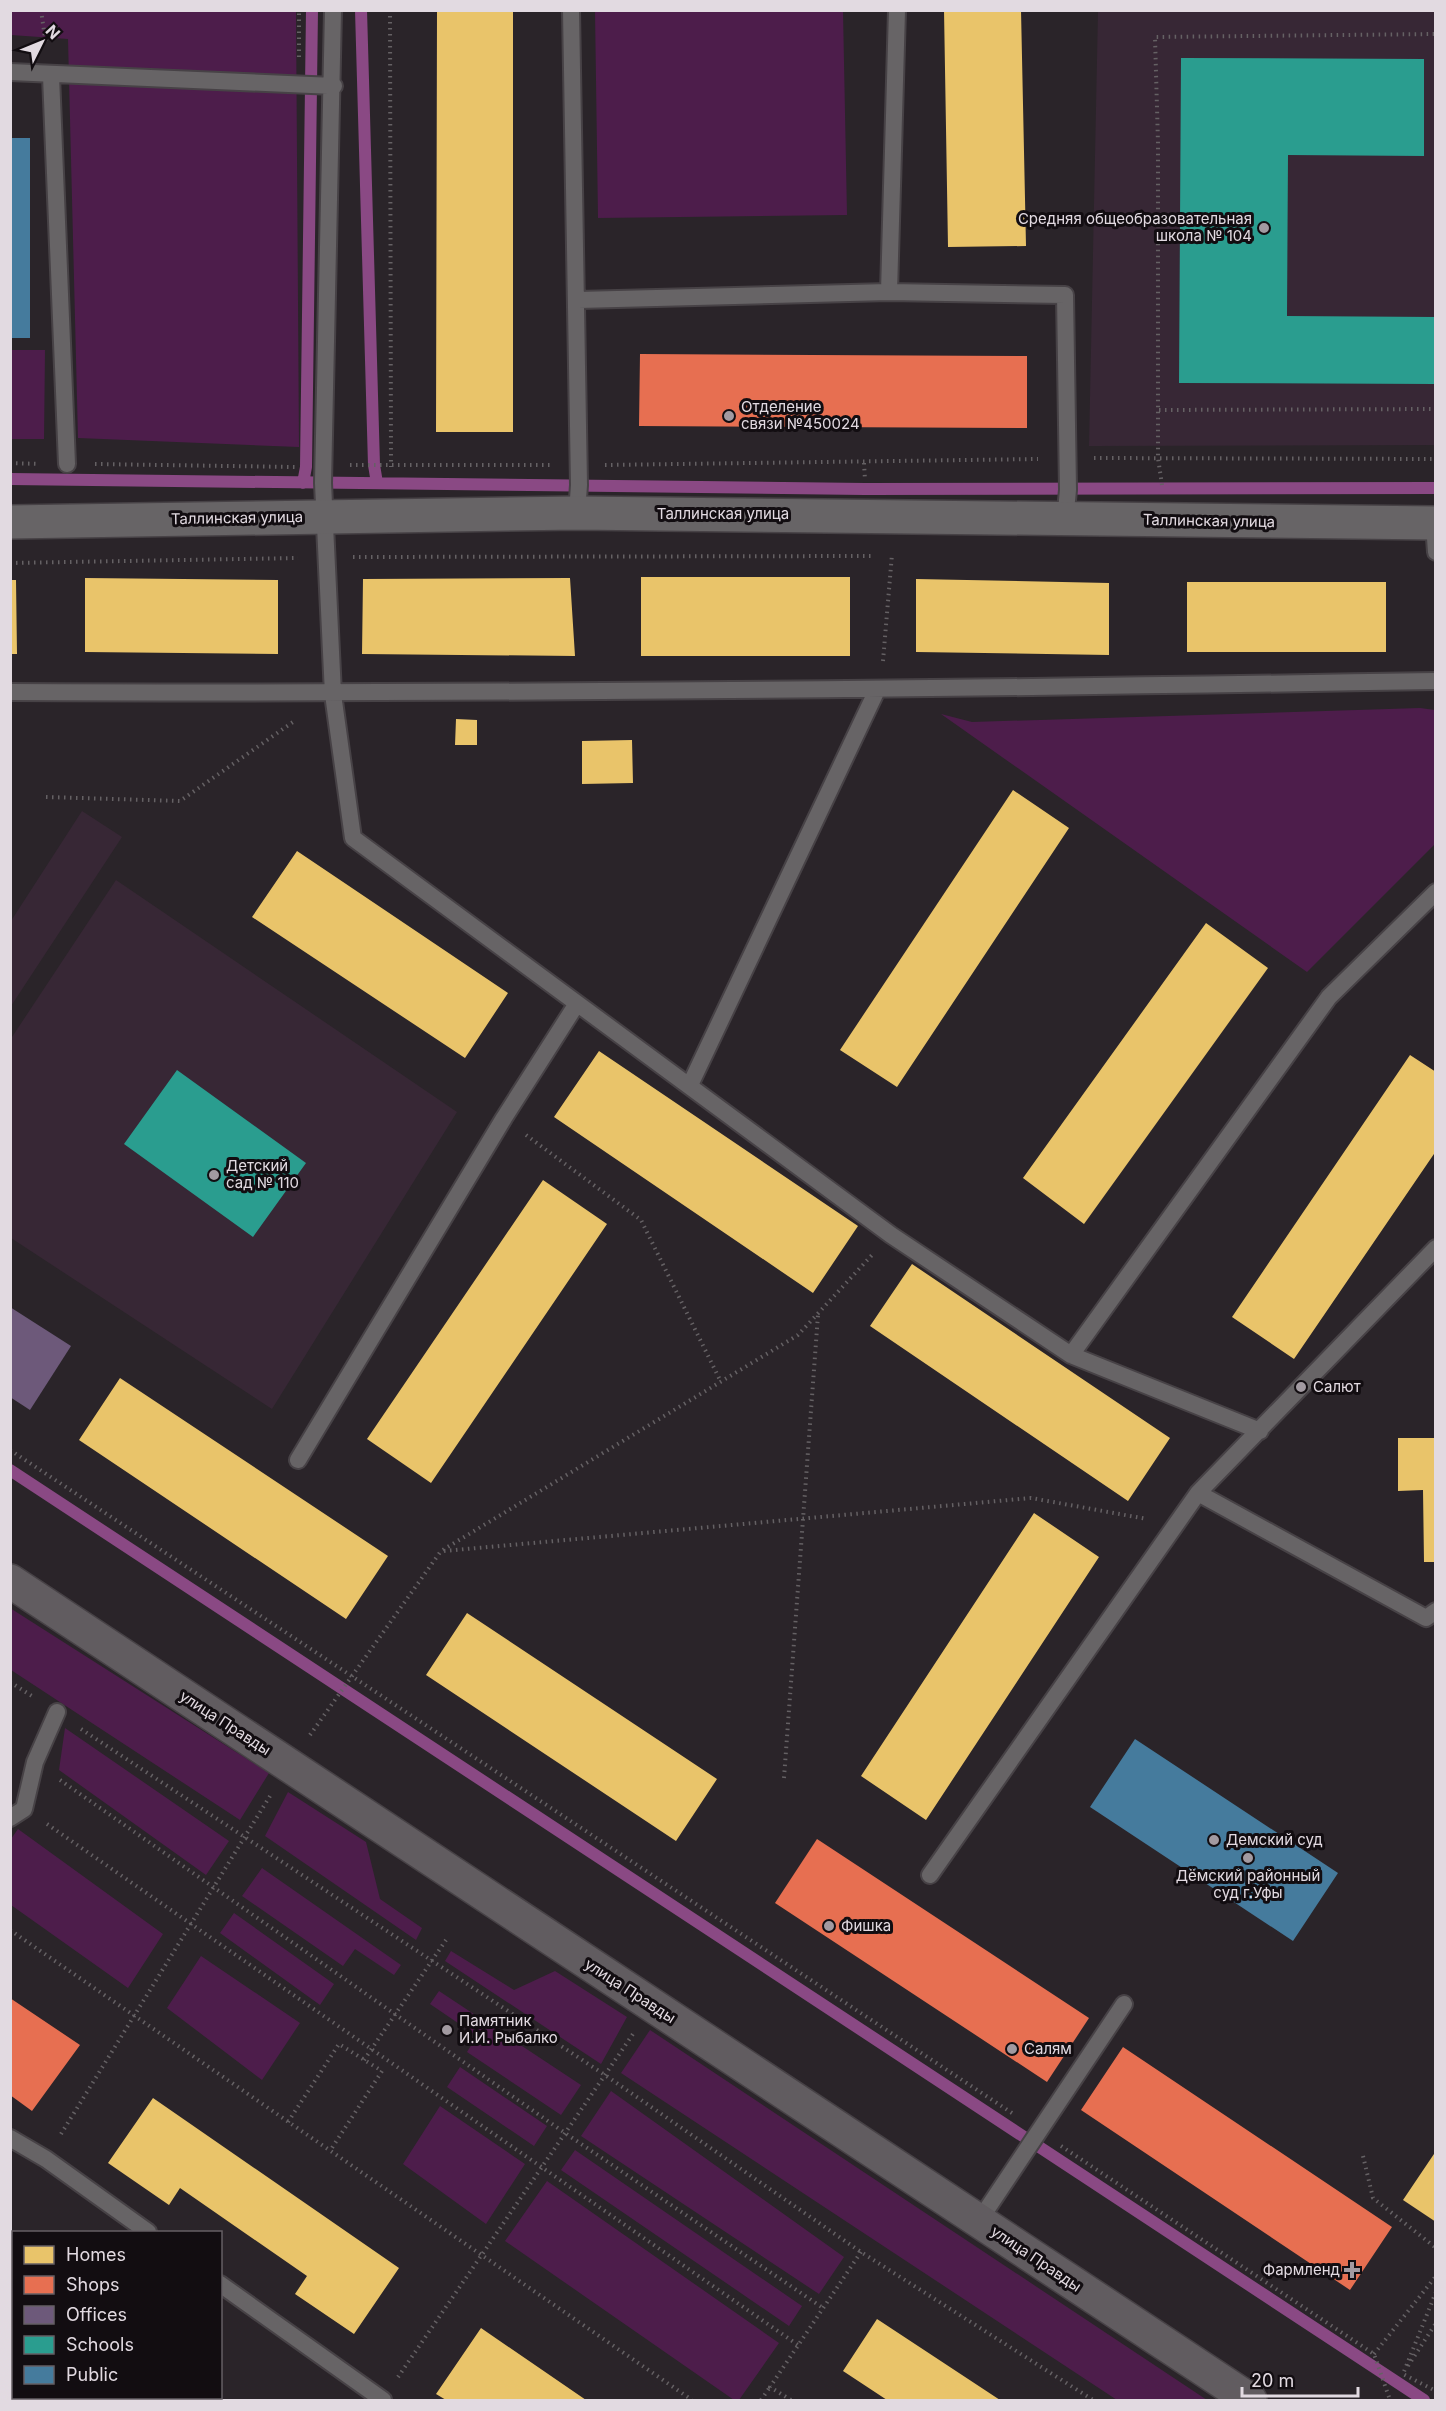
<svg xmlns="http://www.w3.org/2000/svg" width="1446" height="2411" viewBox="0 0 1446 2411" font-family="Inter,sans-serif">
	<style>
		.built { fill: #372735 }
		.green { fill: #4d1d4b }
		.homes { fill: #e9c46a }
		.shops { fill: #e76f51 }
		.offices { fill: #6d597a }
		.schools { fill: #2a9d8f }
		.public { fill: #457b9d }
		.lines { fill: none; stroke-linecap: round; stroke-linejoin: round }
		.stream { stroke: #8a4984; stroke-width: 12 }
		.service-casing { stroke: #474246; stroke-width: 20 }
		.minor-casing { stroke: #474246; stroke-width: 36 }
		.secondary-casing { stroke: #474246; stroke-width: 36 }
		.path { stroke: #656164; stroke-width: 4; stroke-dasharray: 1.5 4.5; stroke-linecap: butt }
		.service { stroke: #676466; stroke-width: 16 }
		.minor { stroke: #676466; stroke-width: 33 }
		.secondary { stroke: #615c60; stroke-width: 33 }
		.poi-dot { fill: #a29aa1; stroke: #120d11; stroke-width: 2 }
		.labels { text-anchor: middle; stroke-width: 6; stroke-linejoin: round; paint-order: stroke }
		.poi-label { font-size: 15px; fill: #e2dae1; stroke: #120d11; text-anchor: start }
		.street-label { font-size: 15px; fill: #e2dae1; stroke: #120d11 }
	</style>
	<rect width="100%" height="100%" fill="#2a2429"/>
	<path class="built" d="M1098,11h337v434l-346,1z
		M82,811l40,26 -111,169v-85z
		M116,880l341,232 -185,297 -261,-171 -1,-198z
		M10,2233h4v165h117l-1,2h-119z"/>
	<path class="green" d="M10,11h286l3,436 -221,-9 -10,-399 -57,-4z
		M595,11h248l4,204 -249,3z
		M11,350h34l-1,89h-33z
		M1420,708l15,2v134l-128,128 -366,-258 31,8z
		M10,1608l259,165 -29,47 -229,-150z
		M65,1728l164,113 -23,34 -147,-105z
		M288,1792l78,50 14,57 42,29 -6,12 -151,-104z
		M18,1829l145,105 -35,54 -117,-83v-66z
		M262,1868l139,97 -7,10 -39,-26 -12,17 -101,-70z
		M234,1913l100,71 -14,21 -100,-72z
		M451,1951l63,39 41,-19 72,46 -26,47 -156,-103z
		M201,1956l99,67 -38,57 -95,-72z
		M439,1991l142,94 -20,30 -94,-63 10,-16 -47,-32z
		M650,2030l557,370h-90l-496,-327z
		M460,2067l87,59 -13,20 -87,-59z
		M611,2091l233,166 -25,37 -238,-158z
		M440,2106l85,58 -39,60 -83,-60z
		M575,2150l227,156 -13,20 -228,-156z
		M547,2181l232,162 -40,57h-5l-229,-159z"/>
	<path class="homes" d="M437,10h76v422h-77z
		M944,10h77l5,236 -78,1z
		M641,577h209v79h-209z
		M85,578l193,2v74l-193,-2z
		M570,578l5,78 -213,-2 1,-75z
		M916,579l193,4v72l-193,-3z
		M10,580h6l1,74h-7z
		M1187,582h199v70h-199z
		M456,719l21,1v25h-22z
		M632,740l1,43 -51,1v-43z
		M1013,790l56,38 -172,259 -57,-37z
		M297,851l211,142 -43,65 -213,-141z
		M1206,923l62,45 -184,256 -61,-46z
		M599,1051l259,175 -45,67 -259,-176z
		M1410,1055l26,17v79l-142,208 -62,-42z
		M543,1180l64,44 -176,259 -64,-44z
		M912,1264l258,174 -42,63 -258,-175z
		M120,1378l268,178 -42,63 -267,-179z
		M1398,1438h38v124h-12l-1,-72 -25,1z
		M1034,1513l65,44 -173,263 -65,-44z
		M467,1613l250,166 -41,62 -250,-166z
		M153,2098l246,170 -45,66 -59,-40 12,-18 -127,-88 -11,17 -61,-42z
		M1436,2151v71l-33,-22z
		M877,2319l123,81h-113l-44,-29z
		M481,2328l105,72h-140l-10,-6z"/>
	<path class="shops" d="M640,354l387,2v72l-388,-2z
		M817,1839l272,179 -42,64 -272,-179z
		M10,1998l70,47 -48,66 -22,-16z
		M1123,2047l269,180 -42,63 -269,-180z"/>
	<path class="offices" d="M10,1307l61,39 -41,64 -20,-13z"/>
	<path class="schools" d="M1181,58l243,1v97l-136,-1 -1,161 149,1v67l-257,-1z
		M177,1070l129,93 -53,74 -129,-93z"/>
	<path class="public" d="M10,138h20v200h-20z
		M1135,1739l203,134 -45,68 -203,-134z"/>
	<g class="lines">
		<path class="stream" d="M361,10l13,455 3,18
			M10,479l855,10 571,-1
			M303,483l3,-16 6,-457
			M10,1470l1414,930"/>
		<g class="service-casing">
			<path id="service" d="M333,10l-10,473 10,211 20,144 538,397 180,120 189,76
				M571,10l8,475 -2,28
				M10,72l324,14
				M51,76l16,388
				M889,292l8,-282
				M578,300l311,-8 176,3 3,195 -3,31
				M1434,524l2,28
				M10,692c476,2 950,-3 1426,-11
				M690,1085l187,-395
				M1071,1355l258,-358 107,-105
				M298,1460l206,-342 72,-113
				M1198,1493l228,125 10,-7
				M10,1818l14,-9 11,-47 22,-50
				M930,1875l268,-382 238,-245
				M10,2138l36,21 102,73
				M979,2221l145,-217
				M220,2284l163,116"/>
		</g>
		<g class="minor-casing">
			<path id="minor" d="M10,522l567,-9 859,10"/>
		</g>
		<g class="secondary-casing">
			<path id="secondary" d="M10,1581l1240,819"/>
		</g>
		<path class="path" d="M41,10l5,35
			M390,10l1,457
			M299,57v-47
			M1159,410l277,-1
			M1094,458l342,1
			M10,463l30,1
			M864,463l1,17
			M95,464l200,3
			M350,465h200
			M605,465l433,-6
			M1162,485l-4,-27v-315l-3,-106 281,-3
			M353,557l521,-1
			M10,563l288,-5
			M883,661l9,-107
			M46,797l134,4 113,-79
			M526,1135l115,85 80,162
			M10,1450l1005,665
			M444,1551l587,-53 116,21
			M10,1682l25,16
			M81,1729l524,346 256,177 232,148
			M310,1735l131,-184 357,-216 74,-80
			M784,1778l34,-463
			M60,1780l505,353 258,175
			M47,1824l751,521
			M10,1930l682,470
			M364,2060l82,-120
			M288,2122l51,-78 43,27 -52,80
			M61,2134l209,-338
			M1061,2146l313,208 16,46
			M1363,2156l10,42 63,50
			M1436,2292l-33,82 33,17
			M1374,2354l62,-78
			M1408,2366l28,-43
			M398,2377l235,-343
			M761,2400l9,-13
			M791,2400l-21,-13 91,-135"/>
		<use href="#service" class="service"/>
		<use href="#minor" class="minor"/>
		<use href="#secondary" class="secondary"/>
	</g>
	<g class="poi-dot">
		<circle cx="1264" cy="228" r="6"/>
		<circle cx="729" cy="416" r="6"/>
		<circle cx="214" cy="1175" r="6"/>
		<circle cx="1301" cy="1387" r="6"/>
		<circle cx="1214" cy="1840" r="6"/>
		<circle cx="1248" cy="1858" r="6"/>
		<circle cx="829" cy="1926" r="6"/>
		<circle cx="447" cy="2030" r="6"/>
		<circle cx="1012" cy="2049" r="6"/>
		<path d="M1349 2261h6v6h6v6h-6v6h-6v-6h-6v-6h6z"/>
	</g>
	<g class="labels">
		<g class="poi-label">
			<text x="1252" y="224" text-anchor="end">Средняя общеобразовательная<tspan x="1252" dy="17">школа № 104</tspan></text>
			<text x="741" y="412">Отделение<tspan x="741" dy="17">связи №450024</tspan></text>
			<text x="226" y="1171">Детский<tspan x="226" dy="17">сад № 110</tspan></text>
			<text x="1313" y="1392">Салют</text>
			<text x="1226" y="1845">Демский суд</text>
			<text x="1248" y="1881" text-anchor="middle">Дёмский районный<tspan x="1248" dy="17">суд г.Уфы</tspan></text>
			<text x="841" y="1931">Фишка</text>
			<text x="459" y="2026">Памятник<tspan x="459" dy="17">И.И. Рыбалко</tspan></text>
			<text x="1024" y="2054">Салям</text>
			<text x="1340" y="2275" text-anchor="end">Фармленд</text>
		</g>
		<g class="street-label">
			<text x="723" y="519">Таллинская улица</text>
			<text transform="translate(237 518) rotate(-1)" y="5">Таллинская улица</text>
			<text transform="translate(1209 521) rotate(1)" y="5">Таллинская улица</text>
			<text transform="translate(225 1723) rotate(33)" y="5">улица Правды</text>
			<text transform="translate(630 1991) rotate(33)" y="5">улица Правды</text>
			<text transform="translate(1036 2259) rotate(34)" y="5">улица Правды</text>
		</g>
	</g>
	<rect width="1446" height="2411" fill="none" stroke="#e2dae1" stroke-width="24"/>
	<rect x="12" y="2231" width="210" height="168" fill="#120d11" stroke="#655f64" stroke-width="1.5"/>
	<rect x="24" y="2246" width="30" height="18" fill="#e9c46a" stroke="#655f64" stroke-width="1.5"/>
	<text x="66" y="2261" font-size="18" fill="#e2dae1">Homes</text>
	<rect x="24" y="2276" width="30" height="18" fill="#e76f51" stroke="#655f64" stroke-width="1.5"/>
	<text x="66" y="2291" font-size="18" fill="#e2dae1">Shops</text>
	<rect x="24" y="2306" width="30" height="18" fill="#6d597a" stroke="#655f64" stroke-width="1.5"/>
	<text x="66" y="2321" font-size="18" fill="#e2dae1">Offices</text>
	<rect x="24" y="2336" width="30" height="18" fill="#2a9d8f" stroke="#655f64" stroke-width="1.5"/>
	<text x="66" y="2351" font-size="18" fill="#e2dae1">Schools</text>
	<rect x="24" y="2366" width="30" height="18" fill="#457b9d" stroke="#655f64" stroke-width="1.5"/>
	<text x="66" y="2381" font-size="18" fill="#e2dae1">Public</text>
	<g transform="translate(42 42) rotate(47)" stroke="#120d11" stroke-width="4.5" paint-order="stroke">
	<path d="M0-4.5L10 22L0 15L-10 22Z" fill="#e2dae1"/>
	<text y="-9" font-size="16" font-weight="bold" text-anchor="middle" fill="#e2dae1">N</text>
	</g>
	<path d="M1242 2387v9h116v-9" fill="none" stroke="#e2dae1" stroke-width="3"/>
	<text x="1251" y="2387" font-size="18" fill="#e2dae1" stroke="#120d11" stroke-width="4.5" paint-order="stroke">20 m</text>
</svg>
